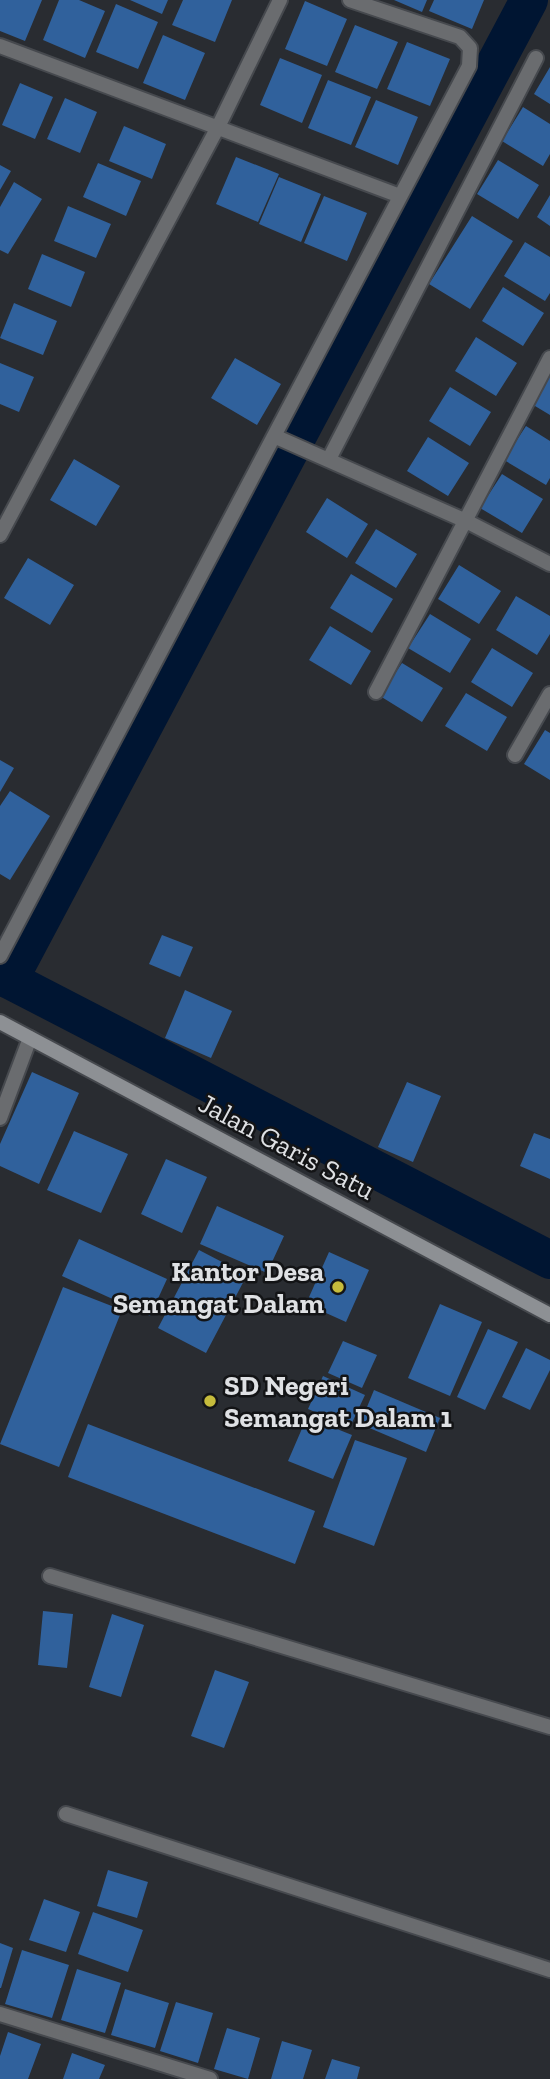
<svg xmlns="http://www.w3.org/2000/svg" width="550" height="2079" viewBox="0 0 550 2079" font-family="'Zilla Slab',serif">
	<style>
		.lines { fill: none; stroke-linecap: round; stroke-linejoin: round }
		.canal { stroke: #001532; stroke-width: 38 }
		.building { fill: #30619c }
		.street-casing { stroke: #46494e; stroke-width: 18 }
		.secondary-casing { stroke: #46494e; stroke-width: 18 }
		.street { stroke: #6a6c6f; stroke-width: 14 }
		.secondary { stroke: #8d9094; stroke-width: 14 }
		.poi-dot { fill: #c6bc3c; stroke: #131416; stroke-width: 2.5 }
		.labels { text-anchor: middle; stroke-width: 5; stroke-linejoin: round; paint-order: stroke }
		.street-label { font-size: 28px; fill: #dfe1e4; stroke: #131416 }
		.poi-label { font-size: 28px; font-weight: bold; fill: #dfe1e4; stroke: #131416; text-anchor: end }
	</style>
	<rect width="100%" height="100%" fill="#292c31"/>
	<g class="lines">
		<path class="canal" d="M0,975l550,285
			M9,980l520,-980"/>
	</g>
	<path class="building" d="M0,0h42l-17,41 -25,-10z
		M59,0h20l26,11 -20,47 -42,-18z
		M130,0h38l-6,14z
		M183,0h49l-17,42 -43,-17z
		M394,0h33l-5,12z
		M434,0h50l-12,29 -43,-18z
		M305,1l42,18 -20,47 -42,-17z
		M116,4l42,18 -20,47 -42,-17z
		M355,25l43,17 -21,47 -42,-17z
		M163,35l42,18 -20,47 -42,-17z
		M407,42l43,17 -20,47 -43,-17z
		M280,58l42,17 -20,48 -42,-18z
		M550,67v37l-16,-10z
		M328,80l43,17 -20,48 -43,-17z
		M20,83l33,14 -18,42 -33,-14z
		M65,98l32,14 -17,41 -33,-14z
		M376,100l42,17 -20,48 -43,-18z
		M523,107l27,17v30l-7,12 -41,-25z
		M124,126l42,18 -14,35 -43,-18z
		M236,157l43,17 -21,48 -42,-18z
		M498,160l41,25 -21,34 -41,-25z
		M98,163l43,18 -15,35 -43,-19z
		M0,165l11,6 -11,19z
		M279,177l42,17 -20,48 -42,-18z
		M14,182l28,17 -34,55 -8,-4v-43z
		M550,195v31l-13,-9z
		M324,196l43,17 -20,48 -43,-18z
		M68,206l43,18 -15,34 -42,-17z
		M472,216l41,25 -43,68 -41,-25z
		M525,242l25,15v36l-5,8 -41,-25z
		M42,254l43,18 -14,35 -43,-18z
		M503,287l41,26 -21,33 -41,-25z
		M14,303l43,18 -14,34 -43,-17z
		M476,337l41,26 -21,33 -41,-25z
		M235,358l46,26 -24,41 -46,-27z
		M0,363l34,14 -15,35 -19,-8z
		M550,370v45l-20,-12z
		M450,387l41,25 -21,34 -41,-25z
		M526,426l24,15v37l-4,7 -42,-25z
		M428,437l41,26 -21,33 -41,-25z
		M74,459l46,27 -24,40 -46,-26z
		M502,474l41,25 -21,34 -42,-25z
		M327,498l41,26 -21,34 -41,-26z
		M376,529l41,25 -21,34 -41,-25z
		M28,558l46,27 -24,40 -46,-27z
		M459,565l42,26 -22,33 -41,-25z
		M351,574l42,25 -21,34 -42,-25z
		M516,596l34,20v18l-13,21 -41,-25z
		M430,614l41,25 -21,34 -42,-25z
		M330,626l41,25 -20,34 -42,-25z
		M492,648l41,25 -21,34 -41,-25z
		M402,663l41,25 -21,34 -42,-26z
		M466,693l41,24 -20,34 -42,-25z
		M545,730l5,3v47l-26,-16z
		M0,760l14,8 -14,24z
		M10,791l40,25 -40,64 -10,-6v-68z
		M162,935l31,12 -13,30 -31,-13z
		M185,990l47,21 -21,47 -46,-20z
		M32,1072l47,21 -40,91 -39,-18v-22z
		M407,1082l34,14 -28,66 -35,-15z
		M74,1131l54,23 -27,59 -54,-23z
		M534,1133l16,6v40l-30,-13z
		M166,1159l41,18 -25,56 -41,-19z
		M217,1206l67,30 -17,37 -67,-29z
		M79,1239l88,40 -17,37 -88,-40z
		M199,1250l48,25 -41,78 -48,-25z
		M329,1252l40,18 -23,52 -40,-18z
		M63,1287l59,23 -63,157 -59,-23z
		M440,1304l42,18 -32,74 -42,-18z
		M488,1329l30,13 -33,68 -28,-13z
		M343,1341l34,14 -15,33 -34,-15z
		M526,1348l24,12v10l-20,40 -28,-13z
		M323,1376l42,19 -15,32 -42,-18z
		M374,1390l66,28 -14,34 -66,-28z
		M307,1417l45,18 -19,44 -45,-18z
		M88,1424l227,87 -20,53 -227,-87z
		M355,1440l52,18 -33,88 -51,-19z
		M43,1611l30,3 -6,54 -29,-3z
		M112,1614l32,11 -23,72 -32,-10z
		M215,1670l34,12 -25,66 -33,-12z
		M108,1870l40,12 -11,36 -40,-12z
		M44,1899l36,13 -14,40 -37,-12z
		M93,1912l50,18 -15,42 -50,-18z
		M0,1943l13,5 -12,40h-1z
		M22,1950l47,15 -17,53 -47,-14z
		M77,1969l44,14 -16,50 -44,-13z
		M125,1989l44,14 -14,45 -44,-13z
		M176,2002l37,11 -15,50 -38,-12z
		M227,2028l33,10 -12,41 -34,-10z
		M8,2032l33,12 -13,35h-28v-23z
		M282,2041l30,9 -9,29h-32z
		M72,2053l33,12 -6,14h-36z
		M332,2059l28,8 -3,12h-32z"/>
	<g class="lines">
		<g class="street-casing">
			<path id="street" d="M0,46l400,150
				M274,436l192,85 84,43
				M329,459l207,-401
				M0,535l218,-408 62,-127
				M376,692l174,-334
				M515,755l35,-61
				M0,956l469,-890 1,-18 -10,-11 -110,-37
				M0,1118l30,-80
				M50,1576l500,151
				M66,1814l484,156
				M0,2014l210,65"/>
		</g>
		<g class="secondary-casing">
			<path id="secondary" d="M0,1022l550,293"/>
		</g>
		<use href="#street" class="street"/>
		<use href="#secondary" class="secondary"/>
	</g>
	<g class="poi-dot">
		<circle cx="338" cy="1287" r="7"/>
		<circle cx="210" cy="1401" r="7"/>
	</g>
	<g class="labels">
		<g class="street-label">
			<text transform="translate(287 1146) rotate(28)" y="10">Jalan Garis Satu</text>
		</g>
		<g class="poi-label">
			<text x="324" y="1281">Kantor Desa<tspan x="324" dy="32">Semangat Dalam</tspan></text>
			<text x="224" y="1395" text-anchor="start">SD Negeri<tspan x="224" dy="32">Semangat Dalam 1</tspan></text>
		</g>
	</g>
</svg>
